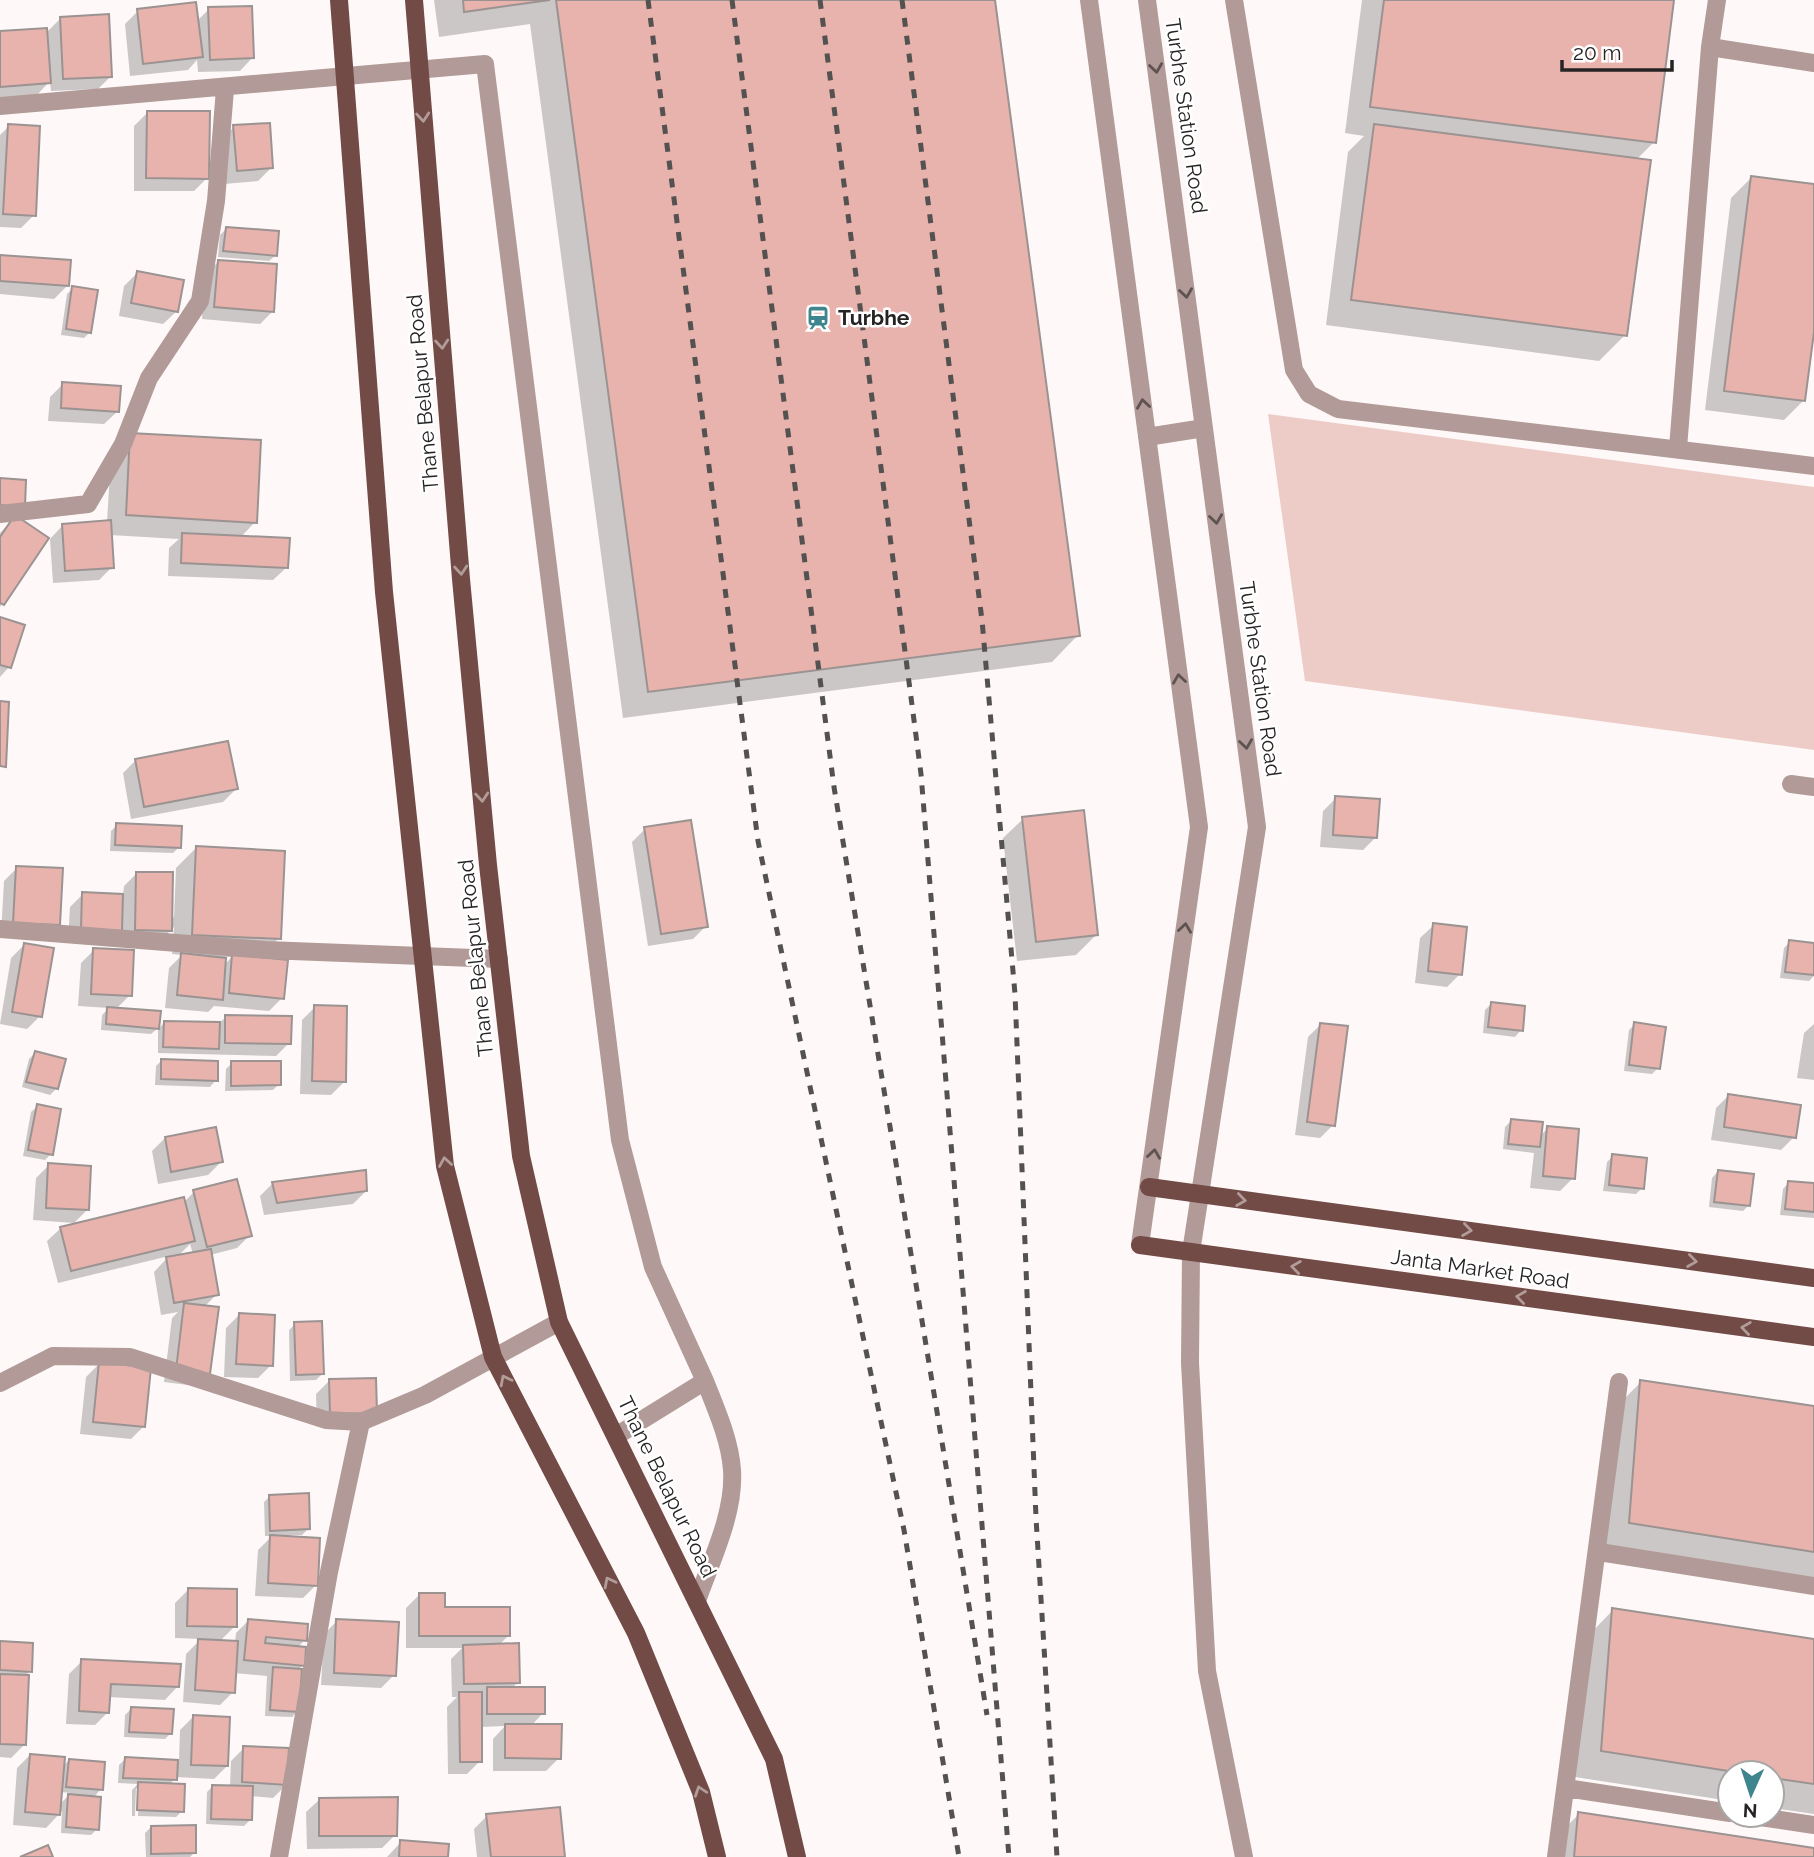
<svg xmlns="http://www.w3.org/2000/svg" width="1814" height="1857" viewBox="0 0 1814 1857" font-family="Raleway,sans-serif">
	<style>
		.green { fill: #edccc8 }
		.shadow { fill: #0003; fill-rule: evenodd }
		.building { fill: #e8b3ad; stroke: #9b9392; stroke-width: 2 }
		.lines { fill: none; stroke-linecap: round; stroke-linejoin: round }
		.minor { stroke: #b19a97; stroke-width: 18 }
		.major { stroke: #724b47; stroke-width: 18 }
		.rail { stroke: #545151; stroke-width: 5; stroke-dasharray: 9 9; stroke-linecap: butt }
		.oneway { stroke: #5e5351 }
		.oneway2 { stroke: #b19c9a }
		.labels { text-anchor: middle; stroke-width: 5; stroke-linejoin: round; paint-order: stroke }
		.street-label { font-size: 21px; fill: #262323; stroke: #fff }
		.poi-label { font-size: 21px; font-weight: bold; fill: #262323; stroke: #fff; text-anchor: start }
	</style>
	<rect width="100%" height="100%" fill="#fef9f8"/>
	<path class="green" d="M1268,414l546,73v263l-509,-69z"/>
	<path class="shadow" d="M434,0h560l84,635 -26,27 -429,56 -93,-694 -91,13z
		M1362,0h310l-18,142 -18,18 -11,175 -26,26 -273,-36 22,-173 16,-16 -19,-3z
		M209,9l44,48 -13,14 -42,1 -1,-12 -9,10 -58,6 -5,-52 13,-13 59,10z
		M61,18l50,58 -13,13 -47,2 -1,-10 -14,15 -36,2v-65l45,1z
		M147,113l60,65 -13,13h-60v-65z
		M9,126l25,89 -13,13 -21,-1v-92z
		M234,127l37,41 -13,13 -34,3 -3,-44z
		M1751,178l63,8v132l-10,82 -20,20 -79,-10 26,-212z
		M226,229l50,26 -7,6 -51,-4 2,-22z
		M0,257l67,29 -13,13 -54,-5z
		M218,262l55,49 -13,13 -58,-5 3,-44z
		M137,273l40,38 -14,13 -44,-8 5,-30z
		M73,288l17,44 -6,6 -23,-3 6,-41z
		M63,384l55,27 -14,13 -56,-3 2,-24z
		M131,435l124,87 -15,16 47,29 -14,13 -105,-4 1,-28 10,-9 -69,-4 2,32 -13,13 -46,3 -3,-44 13,-14 44,-3 4,-67z
		M15,517l31,21 -46,69v-74z
		M0,619l9,48 -9,10z
		M136,760l100,29 -13,13 -92,17 -8,-46z
		M1336,798l40,39 -13,13 -43,-3 3,-36z
		M1023,819l73,116 -20,20 -59,6 -14,-123z
		M117,825l62,22 -6,6 -63,-2 1,-20z
		M645,829l61,97 -13,13 -45,7 -16,-104z
		M196,848l83,90 -20,21 23,39 -13,13 -55,-5 -6,6 -43,-4 4,-40 13,-13 -10,-1 2,-27 -16,16h-35v-16l-16,16 -39,-1 2,-35 13,-13 40,1 1,-9 13,-13 37,45 2,-50zM225,957h7l-8,8z
		M17,868l44,2 -60,65 3,-54z
		M1434,925l26,49 -13,13 -32,-4 5,-45z
		M1790,942l24,3v31l-5,5 -29,-3 4,-30z
		M24,945l16,71 -13,13 -27,-5 11,-66z
		M94,950l36,45 -14,14 42,19 -7,6 -50,-4 1,-15 7,-7 -31,-2 3,-43z
		M1491,1004l30,26 -6,7 -32,-4 2,-23z
		M315,1007l29,75 -13,13 -31,-1 2,-74z
		M226,1017l63,26 -13,13 -118,-3v-24l6,-6 54,1z
		M1321,1024l12,101 -13,13 -25,-3 13,-98z
		M1635,1024l23,44 -6,6 -28,-3 5,-41z
		M1814,1024v56l-17,-2 7,-45z
		M35,1053l22,35 -7,7 -28,-8 7,-28z
		M162,1060l54,20 -6,7 -55,-2 1,-19z
		M232,1063l47,21 -6,6 -48,1 1,-22z
		M1729,1095l65,42 -13,13 -70,-10 5,-32z
		M38,1106l13,48 -6,6 -22,-4 8,-44z
		M1511,1121l29,15 8,-8 25,50 -13,13 -30,-3 4,-35 -31,-4 2,-22z
		M165,1138l56,24 -13,13 -50,9 -6,-33z
		M1613,1156l29,32 -6,6 -33,-3 4,-29z
		M49,1165l38,45 -13,13 -41,-3 3,-42z
		M1718,1171l31,34 -6,6 -34,-4 3,-29z
		M1789,1182l25,3v33l-34,-3 3,-26z
		M273,1183l93,8 -13,13 -89,11 -4,-19z
		M194,1192l56,43 -13,13 -27,7 7,39 -13,13 -8,79 -32,-4 8,-64 6,-6 -17,3 -7,-43 15,-16 -111,27 -11,-42 14,-13 123,-26zM190,1244l3,10 -16,3z
		M239,1315l32,50 -13,13 -34,-1 2,-49z
		M295,1324l27,50 -6,6 -26,1 -1,-51z
		M99,1364l45,62 -13,13 -51,-5 6,-57z
		M329,1381l33,45 -45,1 -1,-33z
		M1641,1382l173,26v173l-211,-32 12,-141z
		M270,1496l38,33 -6,6h-13l27,50 -13,13 -48,-2 3,-46 14,-14h-7l-1,-34z
		M188,1590l47,36 -16,16 16,1 1,-10 13,-13 56,20 -8,8 6,17 -3,3 -2,43 -6,6 -27,-1 2,-40 -33,-3 -1,19 -13,13 -37,-3 3,-48 15,-15 -26,-1v-35z
		M419,1595l25,14 65,26 -10,10 19,37 -7,7 32,24 -12,13 28,32 -13,13h-53v-32l12,-13 -25,1v34l-13,13h-19l-1,-67 10,-10h-5l-1,-38 11,-11h-56v-40z
		M1613,1610l201,31v173l-42,-6v-35h-42v28l-155,-24 12,-140z
		M337,1621l57,54 -13,13 -60,-3 3,-51z
		M0,1643l30,28 -6,6v68l-13,13 -11,-1z
		M82,1661l96,25 -13,14 -57,-3v15l-13,13 -29,-1 3,-50z
		M131,1709l40,24 -6,6 -41,-2 1,-22z
		M193,1717l34,49 -13,13 -39,-2 -5,8 12,26 -6,6 -38,-1 1,-28h-3l-1,28h-3v-26l6,-6 -20,-1 1,-18 6,-6 54,2 1,-31z
		M244,1748l42,37 -13,13 -22,-2 -1,24 -6,6 -38,-2 1,-32 6,-6 17,1 1,-26z
		M30,1755l32,12 7,-7 32,29 -8,9 4,31 -6,6 -30,-2 1,-22 -16,17 -33,-3 4,-57zM60,1792l11,1 -12,12z
		M320,1799l75,36 -13,13 -75,1 -1,-37z
		M1579,1814l235,36v7h-263l2,-17z
		M487,1816l76,41h-86l-3,-28z
		M151,1827l44,25 -5,5h-44l-1,-24z
		M401,1842l45,15h-59z"/>
	<path class="building" d="M463,0h87l-86,12z
		M556,0h439l85,636 -432,56z
		M1384,0h290l-18,143 -286,-36z
		M196,2l7,55 -60,7 -6,-55z
		M252,6l2,52 -44,2 -2,-53z
		M109,14l3,63 -49,2 -3,-62z
		M47,28l4,55 -51,4v-56z
		M147,111h63l-1,68 -63,-1z
		M270,123l3,45 -36,3 -4,-46z
		M8,124l32,2 -4,90 -33,-2z
		M1374,124l277,36 -24,176 -276,-36z
		M1751,176l63,8v148l-9,69 -81,-10z
		M226,227l53,4 -2,25 -54,-5z
		M0,255l71,5 -2,26 -69,-5z
		M218,260l59,4 -3,48 -60,-5z
		M137,271l47,9 -6,32 -47,-9z
		M72,286l26,4 -7,43 -25,-4z
		M62,382l59,4 -2,26 -58,-4z
		M130,433l131,7 -4,83 -131,-8z
		M0,478l26,2 -1,27 -25,-2z
		M15,515l34,23 -45,67 -4,-2v-66z
		M111,520l3,48 -49,3 -3,-47z
		M182,533l108,5 -2,30 -107,-5z
		M0,617l25,8 -14,43 -11,-3z
		M0,701l9,1 -3,65 -6,-1z
		M228,741l10,48 -94,18 -9,-48z
		M1335,796l45,3 -3,39 -44,-3z
		M1084,810l14,125 -62,7 -14,-125z
		M691,820l17,107 -47,7 -17,-107z
		M116,823l66,3 -1,22 -66,-3z
		M196,846l89,5 -4,88 -89,-4z
		M16,866l47,2 -3,57 -47,-2z
		M136,872h37l-1,59 -37,-1z
		M82,892l41,2 -1,37 -41,-2z
		M1433,923l34,4 -5,48 -34,-4z
		M1789,940l25,3v32l-29,-3z
		M24,943l30,5 -12,69 -30,-5z
		M93,948l41,2 -2,46 -41,-2z
		M181,953l45,5 -3,42 -46,-5z
		M232,954l56,6 -4,39 -55,-6z
		M1491,1002l34,4 -2,25 -35,-4z
		M314,1005l33,1 -1,76 -34,-1z
		M107,1007l54,4 -2,18 -53,-5z
		M225,1015l67,1 -1,28 -66,-1z
		M164,1021l56,1 -1,27 -56,-2z
		M1634,1022l32,5 -6,42 -31,-4z
		M1320,1023l28,3 -13,100 -28,-4z
		M35,1051l31,8 -8,30 -32,-7z
		M161,1059l57,2v20l-57,-2z
		M231,1061h50v24l-50,1z
		M1728,1094l73,11 -5,33 -72,-11z
		M37,1104l24,5 -8,46 -25,-5z
		M1511,1119l32,3 -3,25 -32,-3z
		M1547,1126l32,3 -4,50 -32,-3z
		M216,1127l7,35 -52,10 -6,-35z
		M1612,1154l35,4 -3,31 -35,-4z
		M48,1163l43,3 -2,44 -43,-2z
		M366,1170l1,21 -90,12 -5,-21z
		M1718,1170l36,4 -4,32 -36,-4z
		M237,1179l15,57 -45,11 -14,-57z
		M1788,1181l26,2v29l-29,-3z
		M184,1197l11,44 -124,30 -11,-44z
		M211,1249l8,46 -45,8 -8,-46z
		M184,1303l35,4 -9,67 -34,-4z
		M239,1313l36,2 -2,51 -37,-2z
		M322,1321l2,53 -28,1 -2,-53z
		M99,1362l52,6 -6,59 -52,-5z
		M376,1378l1,35 -47,1 -1,-35z
		M1640,1380l174,26v146l-185,-29z
		M309,1493l1,36 -40,2 -1,-36z
		M270,1535l50,3 -2,48 -50,-3z
		M188,1588l49,1v38l-50,-1z
		M419,1593h26v14h65v29h-91z
		M1612,1608l202,31v145l-42,-6v-5h-31l-140,-22z
		M248,1619l60,5 -1,17 -41,-4 -1,6 41,4 -1,19 -61,-6z
		M336,1619l63,3 -3,54 -62,-3z
		M198,1639l40,2 -3,52 -40,-3z
		M0,1641l33,2 -1,29 -32,-2z
		M519,1643l1,40 -56,1 -1,-39z
		M81,1659l100,5 -2,23 -68,-3 -2,29 -30,-2z
		M273,1667l29,2 -3,43 -29,-2z
		M0,1674l29,1 -3,70 -26,-1z
		M487,1687h58v27h-58z
		M459,1692h23v70h-22z
		M131,1707l43,2 -2,25 -43,-2z
		M193,1715l37,2 -2,49 -37,-1z
		M505,1724h57l-1,35 -56,-1z
		M243,1746l46,2 -2,37 -45,-3z
		M30,1754l35,3 -5,58 -35,-3z
		M125,1757l53,3 -1,20 -54,-2z
		M69,1759l36,3 -2,28 -37,-3z
		M138,1782l47,2 -1,28 -47,-2z
		M212,1785l41,1 -1,34 -41,-1z
		M68,1794l33,3 -2,33 -33,-3z
		M398,1797l-1,39h-78v-38z
		M560,1807l5,50h-74l-5,-43z
		M1578,1812l236,36v9h-240z
		M196,1825v28l-45,1v-28z
		M400,1840l49,4 -1,13h-49z
		M48,1845l5,12h-33z"/>
	<g class="lines">
		<path class="minor" d="M1089,0l110,827 -59,418
			M1147,0l110,827 -66,425 -1,111 17,308 37,186
			M1234,0l60,370 15,24 29,15 476,57
			M1717,0l-7,47 104,16
			M0,106l485,-42 135,1076 33,127 52,114 -89,55
			M1147,437l57,-9
			M1678,448l32,-401
			M0,514l88,-10 35,-60 26,-66 51,-77 16,-100 9,-112
			M1791,784l23,3
			M0,929l266,21 233,9
			M0,1383l53,-27 77,1 196,63 35,2
			M1599,1552l215,34
			M697,1601c14,-40 38,-88 35,-131 -2,-30 -16,-61 -27,-89
			M1566,1788l164,25
			M1746,1815l68,10
			M279,1857l50,-285 32,-150 64,-27 134,-73
			M1556,1857l63,-475"/>
		<path class="major" d="M339,0l45,592 61,574 48,191 143,276 65,159 16,65
			M414,0l47,579 27,286 33,291 38,166 215,437 23,98
			M1149,1187l665,91
			M1140,1245l674,92"/>
		<path class="rail" d="M648,0l110,841 146,689 55,327
			M732,0l102,787 153,928
			M820,0l101,774 88,1083
			M902,0l80,620 33,374 21,524 21,339"/>
	</g>
	<defs><path id="oneway-chevron" d="M-2-3.5L2.5 0L-2 3.5" fill="none" stroke-width="1.6" stroke-linecap="round" stroke-linejoin="round" transform="scale(1.75)"/></defs>
	<g class="oneway">
		<use href="#oneway-chevron" transform="translate(1156 68) rotate(82)"/>
		<use href="#oneway-chevron" transform="translate(1186 293) rotate(82)"/>
		<use href="#oneway-chevron" transform="translate(1143 404) rotate(-98)"/>
		<use href="#oneway-chevron" transform="translate(1216 519) rotate(82)"/>
		<use href="#oneway-chevron" transform="translate(1179 679) rotate(-98)"/>
		<use href="#oneway-chevron" transform="translate(1246 744) rotate(82)"/>
		<use href="#oneway-chevron" transform="translate(1185 928) rotate(-82)"/>
		<use href="#oneway-chevron" transform="translate(1154 1154) rotate(-82)"/>
	</g>
	<g class="oneway2">
		<use href="#oneway-chevron" transform="translate(423 117) rotate(85)"/>
		<use href="#oneway-chevron" transform="translate(442 344) rotate(85)"/>
		<use href="#oneway-chevron" transform="translate(461 570) rotate(85)"/>
		<use href="#oneway-chevron" transform="translate(482 797) rotate(85)"/>
		<use href="#oneway-chevron" transform="translate(445 1162) rotate(-99)"/>
		<use href="#oneway-chevron" transform="translate(1241 1200) rotate(8)"/>
		<use href="#oneway-chevron" transform="translate(1467 1230) rotate(8)"/>
		<use href="#oneway-chevron" transform="translate(1692 1261) rotate(8)"/>
		<use href="#oneway-chevron" transform="translate(1296 1267) rotate(-172)"/>
		<use href="#oneway-chevron" transform="translate(1521 1297) rotate(-172)"/>
		<use href="#oneway-chevron" transform="translate(1746 1328) rotate(-172)"/>
		<use href="#oneway-chevron" transform="translate(505 1380) rotate(-117)"/>
		<use href="#oneway-chevron" transform="translate(609 1582) rotate(-117)"/>
		<use href="#oneway-chevron" transform="translate(700 1791) rotate(-109)"/>
	</g>
	<defs>
		<g id="station-bare" transform="scale(1.89)"><path d="M-3-6H3Q5-6 5-4V2Q5 4 3 4L4.5 6H3L1.5 4h-3L-3 6H-4.5L-3 4Q-5 4-5 2V-4Q-5-6-3-6ZM-3.5-4v3h7v-3ZM-3.5 1v1.5H-2V1ZM2 1v1.5H3.5V1Z" fill="#3e858e" stroke="#fff" stroke-width="2.5" paint-order="stroke"/></g>
	</defs>
	<g fill-rule="evenodd">
		<use href="#station-bare" x="818" y="318"/>
	</g>
	<g class="labels">
		<g class="street-label">
			<text transform="translate(1186 116) rotate(82)" y="7">Turbhe Station Road</text>
			<text transform="translate(423 393) rotate(-95)" y="7">Thane Belapur Road</text>
			<text transform="translate(1260 679) rotate(82)" y="7">Turbhe Station Road</text>
			<text transform="translate(476 958) rotate(-96)" y="7">Thane Belapur Road</text>
			<text transform="translate(1480 1269) rotate(8)" y="7">Janta Market Road</text>
			<text transform="translate(667 1487) rotate(64)" y="7">Thane Belapur Road</text>
		</g>
		<g class="poi-label">
			<text x="838" y="325">Turbhe</text>
		</g>
	</g>
	<g transform="translate(1751 1794) rotate(183)"><circle r="33" fill="#ffffff" stroke="#a8a7a7" stroke-width="2"/>
	<path d="M0-5L12 26L0 18L-12 26Z" fill="#3e858e"/>
	<text y="-10" font-size="19" font-weight="bold" text-anchor="middle" fill="#262323">N</text>
	</g>
	<path d="M1562 60v10h110v-10" fill="none" stroke="#262323" stroke-width="3.5"/>
	<text x="1573" y="60" font-size="21" fill="#262323" stroke="#ffffff" stroke-width="5" paint-order="stroke">20 m</text>
</svg>
